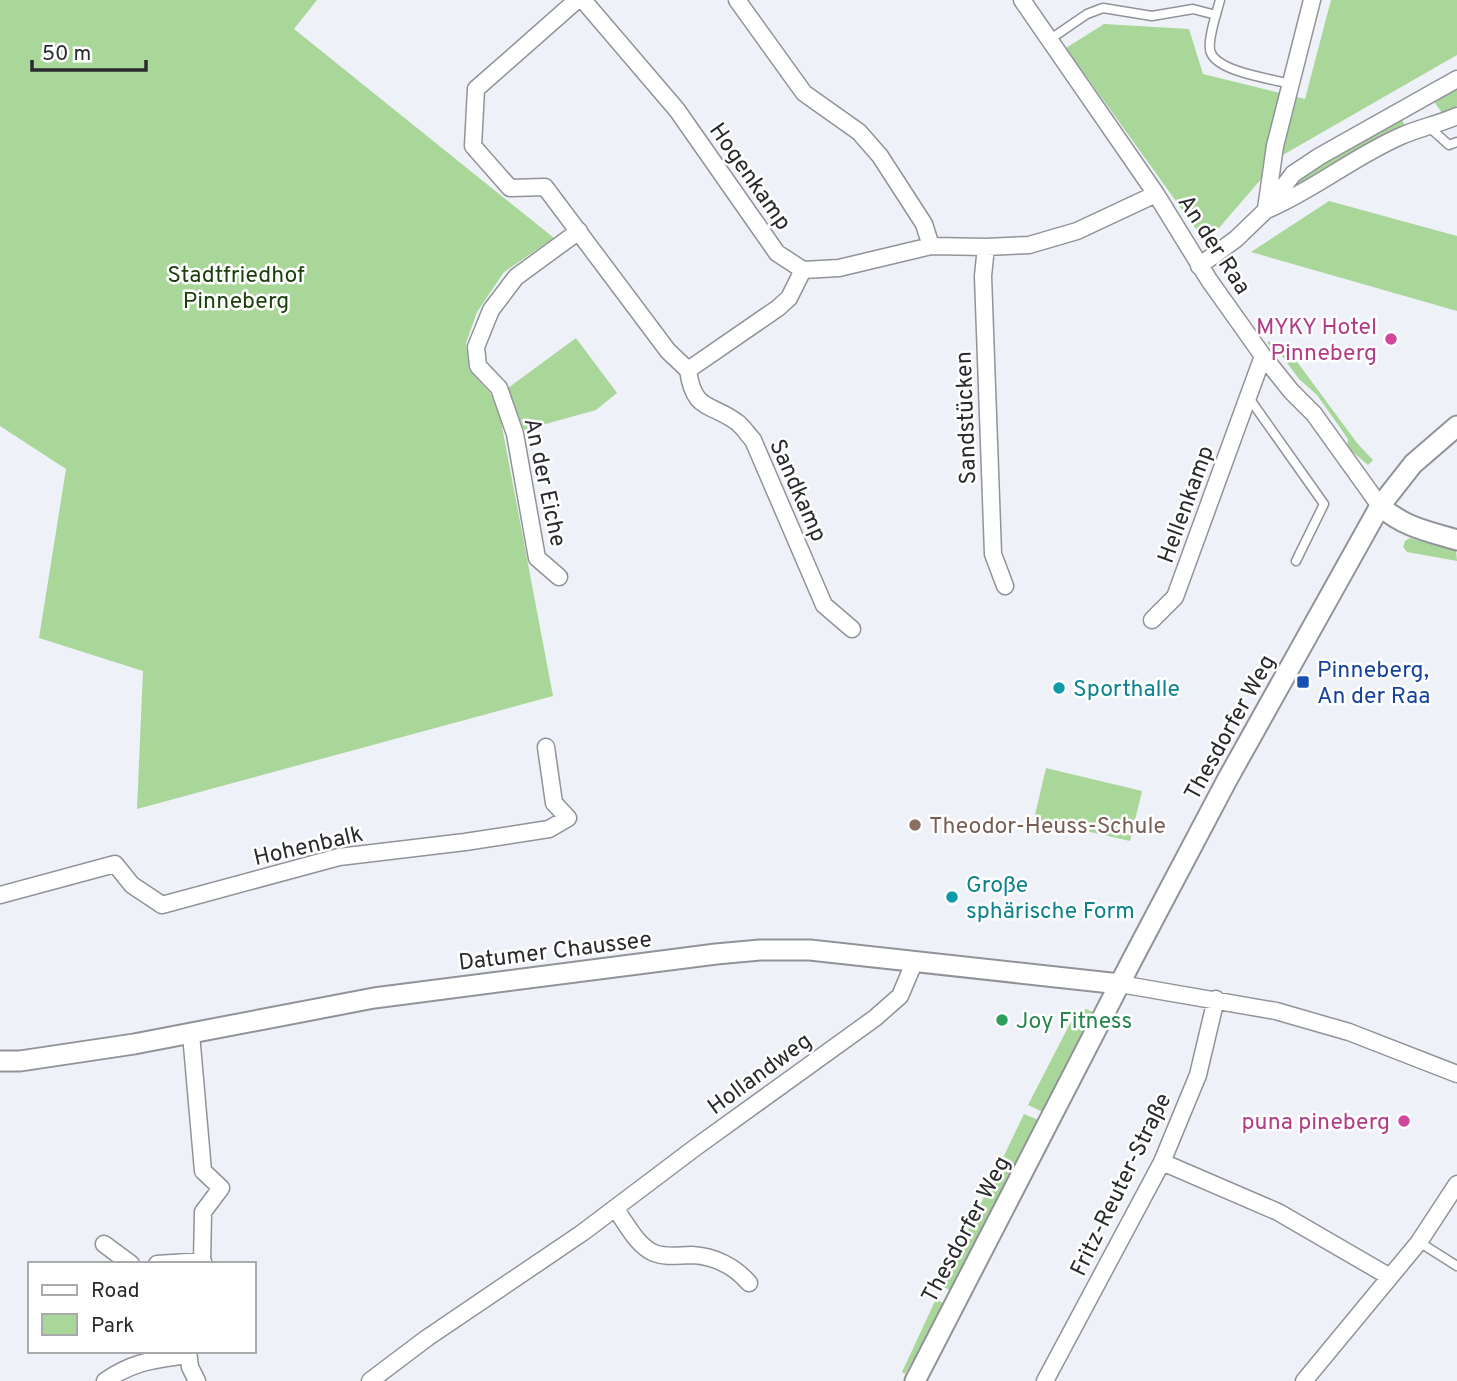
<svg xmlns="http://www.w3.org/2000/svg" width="1457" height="1381" viewBox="0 0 1457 1381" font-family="Overpass,sans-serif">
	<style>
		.green { fill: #a8d799 }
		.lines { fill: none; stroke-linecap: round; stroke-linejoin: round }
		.service-casing { stroke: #919399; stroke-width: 11 }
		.minor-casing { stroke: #919399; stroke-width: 19 }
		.tertiary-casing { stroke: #919399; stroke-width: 23 }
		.service { stroke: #fff; stroke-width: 8 }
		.minor { stroke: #fff; stroke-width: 16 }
		.tertiary { stroke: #fff; stroke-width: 19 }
		.hotel-dot { fill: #d1479c; stroke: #fff; stroke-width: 2.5 }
		.transit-dot { fill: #1a4fb4; stroke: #fff; stroke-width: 2.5 }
		.culture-dot { fill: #0f9aa8; stroke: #fff; stroke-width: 2.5 }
		.education-dot { fill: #8d6e63; stroke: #fff; stroke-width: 2.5 }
		.leisure-dot { fill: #2e9e5b; stroke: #fff; stroke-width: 2.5 }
		.labels { text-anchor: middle; stroke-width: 5; stroke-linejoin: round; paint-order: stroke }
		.street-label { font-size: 23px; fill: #292a2c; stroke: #fff }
		.park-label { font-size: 23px; fill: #1a3f0b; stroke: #fff }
		.hotel-label { font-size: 23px; fill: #b23c85; stroke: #fff; text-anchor: end }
		.transit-label { font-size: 23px; fill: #164399; stroke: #fff; text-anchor: start }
		.culture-label { font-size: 23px; fill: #0d838f; stroke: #fff; text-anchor: start }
		.education-label { font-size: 23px; fill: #785e54; stroke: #fff; text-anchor: start }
		.leisure-label { font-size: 23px; fill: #27864d; stroke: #fff; text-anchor: start }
	</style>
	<rect width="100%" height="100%" fill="#eff1f8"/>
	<path class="green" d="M0,0h317l-23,29 260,209 -50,34 -27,40 -11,31 3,27 22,24 9,22 53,280 -416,113 6,-138 -104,-33 27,-169 -66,-43z
		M1331,0h126v55l-176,101 -75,87 -140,-195 38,-24 85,5 14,45 102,25z
		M1457,90v15l-3,9 -12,-1 -7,-10v-7l7,-5 8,2z
		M1402,119l3,7 -108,63 -5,-4 4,-9z
		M1329,201l128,35v75l-206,-59z
		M576,338l41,55 -21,17 -72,20 -16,-42z
		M1268,341l22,12 5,6 62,84 16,17 -5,5 -21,-18 1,-8 -31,-44 -18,-16 -23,-31 -8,-4z
		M1410,538l46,13 1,10 -50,-9 -4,-5 2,-6z
		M1046,768l96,23 -12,50 -96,-22z
		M1086,1009l9,4 -48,101 -19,-9 48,-93z
		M1024,1114l19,8 -91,169 -11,-5z
		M936,1299l9,5 -40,70 -3,-2z"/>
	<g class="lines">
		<g class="service-casing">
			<path id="service" d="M1220,0c-3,12 -14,43 -9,53 8,19 61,26 80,31
				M1049,40l38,-26 16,-6 49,8 41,-7 23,6
				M1429,127l20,18 8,-3
				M1249,398l75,106 -28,57
				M1419,1242l38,24"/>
		</g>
		<g class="minor-casing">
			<path id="minor" d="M577,0l-101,89 -3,57 37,42 35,-1 123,164 20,19
				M583,0l94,110 100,143 26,17 36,-2 92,-22 55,1 43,-2 48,-14 79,-37
				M737,0l67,93 55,39 21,24 44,68 7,22
				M1022,0l134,194 53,86 54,76 28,35 23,23 66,92
				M1266,209l9,-63 37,-146
				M1269,209c46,-20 86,-53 132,-73 18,-8 38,-12 56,-20
				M986,247l-3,29 10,278 12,32
				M1199,266l37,-27 30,-29 27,-36 27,-18 137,-77
				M803,270l-14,28 -11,10 -90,62c6,43 23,32 50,53 6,5 10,12 15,17l71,165 28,24
				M559,577l-22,-19 -22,-124 -16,-46 -21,-22 -2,-19 15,-37 25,-33 63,-46
				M1152,620l23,-23 88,-241
				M0,895l115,-31 17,21 30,20 177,-48 126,-15 84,-13 19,-11 -14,-15 -8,-56
				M1120,984l156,27 73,21 108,42
				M191,1034l12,137 18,17 -18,24 -1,52
				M1162,1162l116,50 112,65
				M615,1208c11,15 22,38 39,45 13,5 25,2 38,2 23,1 43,12 57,28
				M104,1244l27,20
				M157,1264l46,-3
				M188,1351l2,16 7,14
				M105,1381c29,-20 49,-21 83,-26
				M370,1381l57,-43 155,-105 114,-86 179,-129 25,-22 14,-33
				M1045,1381l117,-219 36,-87 18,-76
				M1304,1381l115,-139 38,-58"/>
		</g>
		<g class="tertiary-casing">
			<path id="tertiary" d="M1380,506c24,21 47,25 77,34
				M0,1061h20l114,-17 240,-46 342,-44 44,-4h50l310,34
				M915,1381l217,-421 95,-180 153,-274 33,-42 44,-38"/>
		</g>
		<use href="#service" class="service"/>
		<use href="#minor" class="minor"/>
		<use href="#tertiary" class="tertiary"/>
	</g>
	<g class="hotel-dot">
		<circle cx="1391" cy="339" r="7"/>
		<circle cx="1404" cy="1121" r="7"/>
	</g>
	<rect class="transit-dot" x="1296" y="675" width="14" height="14" rx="3.5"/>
	<g class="culture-dot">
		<circle cx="1059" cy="688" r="7"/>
		<circle cx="952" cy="897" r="7"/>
	</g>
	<circle class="education-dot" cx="915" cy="825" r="7"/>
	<circle class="leisure-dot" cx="1002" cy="1020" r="7"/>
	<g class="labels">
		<g class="street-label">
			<text transform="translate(751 176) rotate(55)" y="8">Hogenkamp</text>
			<text transform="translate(1215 244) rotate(57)" y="8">An der Raa</text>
			<text transform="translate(965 418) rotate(-92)" y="8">Sandstücken</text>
			<text transform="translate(546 482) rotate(78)" y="8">An der Eiche</text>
			<text transform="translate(799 490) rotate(66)" y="8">Sandkamp</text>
			<text transform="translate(1185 504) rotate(-70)" y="8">Hellenkamp</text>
			<text transform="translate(1229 727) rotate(-61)" y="8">Thesdorfer Weg</text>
			<text transform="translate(308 845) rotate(-13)" y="8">Hohenbalk</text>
			<text transform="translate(555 950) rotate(-7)" y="8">Datumer Chaussee</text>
			<text transform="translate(759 1073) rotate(-36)" y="8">Hollandweg</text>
			<text transform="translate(1120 1184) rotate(-64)" y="8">Fritz-Reuter-Straße</text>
			<text transform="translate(965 1229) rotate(-62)" y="8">Thesdorfer Weg</text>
		</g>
		<g class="park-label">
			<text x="236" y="282">Stadtfriedhof<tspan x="236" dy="26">Pinneberg</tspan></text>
		</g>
		<g class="hotel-label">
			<text x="1377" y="334">MYKY Hotel<tspan x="1377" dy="26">Pinneberg</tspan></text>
			<text x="1390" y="1129">puna pineberg</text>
		</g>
		<g class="transit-label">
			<text x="1317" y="677">Pinneberg,<tspan x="1317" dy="26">An der Raa</tspan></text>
		</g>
		<g class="culture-label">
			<text x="1073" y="696">Sporthalle</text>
			<text x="966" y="892">Große<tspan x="966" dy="26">sphärische Form</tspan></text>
		</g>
		<g class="education-label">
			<text x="929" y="833">Theodor-Heuss-Schule</text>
		</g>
		<g class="leisure-label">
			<text x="1016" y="1028">Joy Fitness</text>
		</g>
	</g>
	<rect x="28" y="1262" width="228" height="91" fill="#ffffff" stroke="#a9aaab" stroke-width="2"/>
	<rect x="42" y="1285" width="35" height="10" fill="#ffffff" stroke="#a9aaab" stroke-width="2"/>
	<text x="91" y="1297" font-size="21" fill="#292a2c">Road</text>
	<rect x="42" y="1314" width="35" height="21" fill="#a8d799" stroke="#a9aaab" stroke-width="2"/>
	<text x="91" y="1332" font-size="21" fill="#292a2c">Park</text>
	<path d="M32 60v10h114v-10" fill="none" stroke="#292a2c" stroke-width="3.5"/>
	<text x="42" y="60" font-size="21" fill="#292a2c" stroke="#ffffff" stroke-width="5" paint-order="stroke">50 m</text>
</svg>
